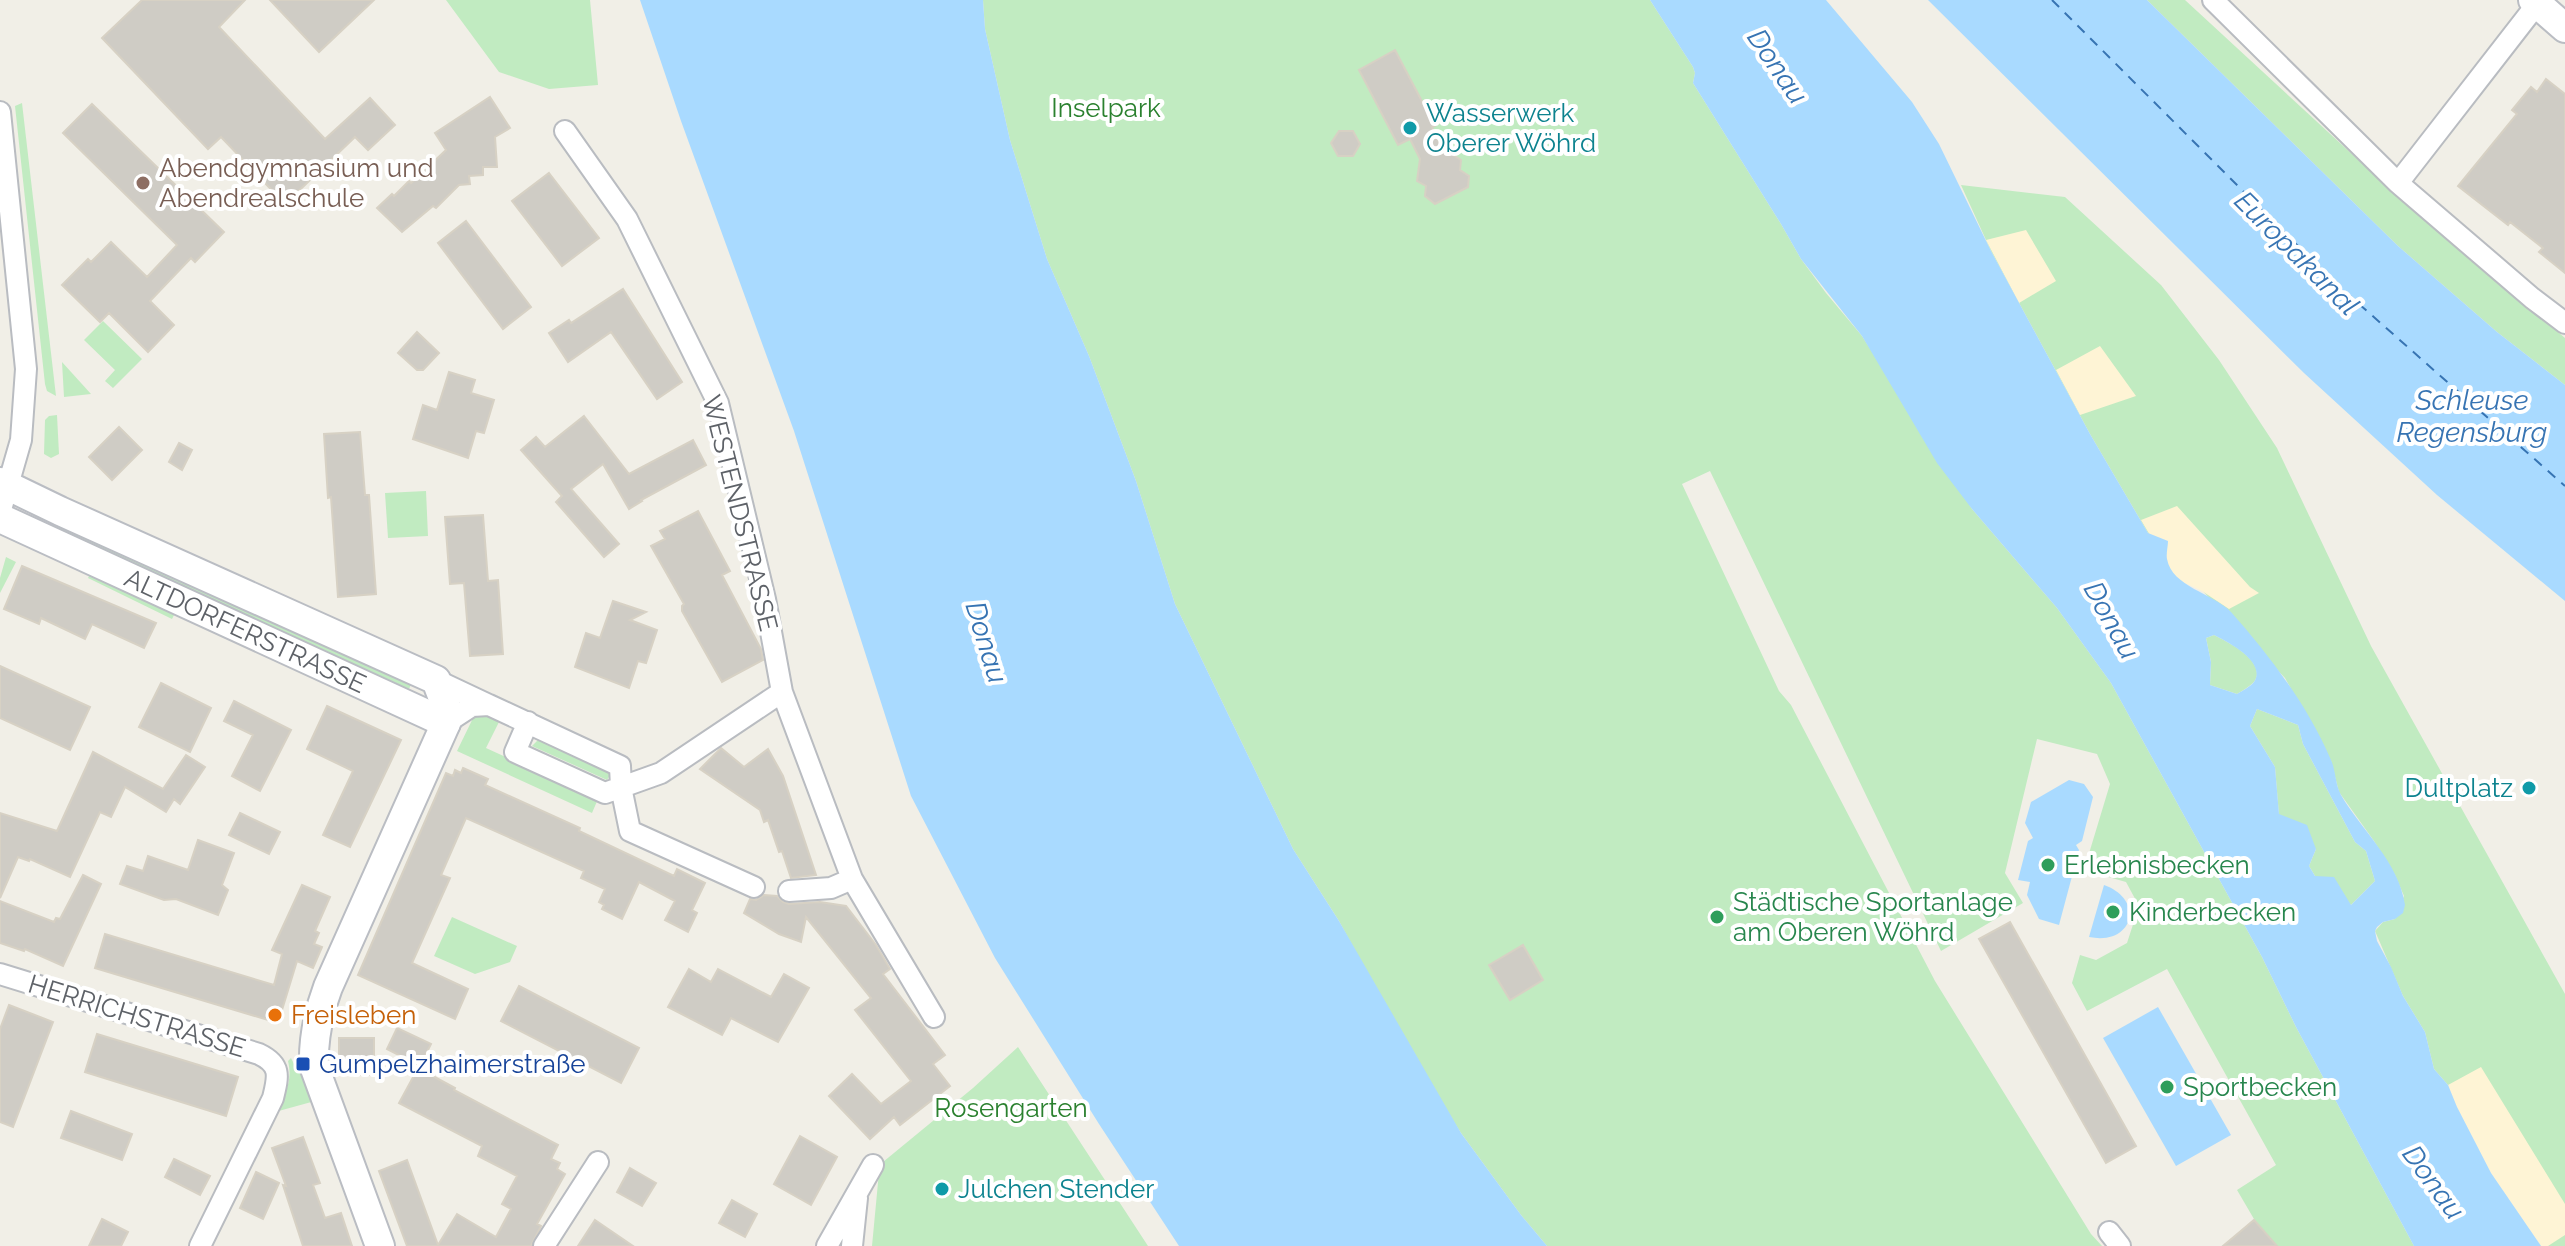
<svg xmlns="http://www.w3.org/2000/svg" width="2565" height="1246" viewBox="0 0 2565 1246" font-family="Raleway,sans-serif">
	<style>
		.green { fill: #c1ebc1 }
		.sand { fill: #fef4d5 }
		.water { fill: #a9daff; fill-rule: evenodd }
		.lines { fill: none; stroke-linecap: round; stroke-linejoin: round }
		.ferry { stroke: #3774b3; stroke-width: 2; stroke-dasharray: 10 8; stroke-linecap: butt }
		.building { fill: #cfccc5; stroke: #d7d1c4; stroke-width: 2 }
		.street-casing { stroke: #b9bcc1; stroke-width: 24 }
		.secondary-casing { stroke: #babdc3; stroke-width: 32 }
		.street { stroke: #fff; stroke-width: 20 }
		.secondary { stroke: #fff; stroke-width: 28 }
		.culture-dot { fill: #0f9aa8; stroke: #fff; stroke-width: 3 }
		.education-dot { fill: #8d6e63; stroke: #fff; stroke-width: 3 }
		.leisure-dot { fill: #2e9e5b; stroke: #fff; stroke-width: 3 }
		.food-dot { fill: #e8710a; stroke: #fff; stroke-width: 3 }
		.transit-dot { fill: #1a4fb4; stroke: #fff; stroke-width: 3 }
		.labels { text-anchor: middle; stroke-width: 8; stroke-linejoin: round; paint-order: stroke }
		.park-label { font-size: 26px; fill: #2b812f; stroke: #fff }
		.culture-label { font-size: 26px; fill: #0d838f; stroke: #fff; text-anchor: start }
		.education-label { font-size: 26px; fill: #785e54; stroke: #fff; text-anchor: start }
		.street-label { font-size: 26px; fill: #5e6268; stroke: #fff }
		.leisure-label { font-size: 26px; fill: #27864d; stroke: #fff; text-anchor: start }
		.food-label { font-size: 26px; fill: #c56008; stroke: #fff; text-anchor: start }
		.transit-label { font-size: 26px; fill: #164399; stroke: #fff; text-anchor: start }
		.water-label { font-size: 28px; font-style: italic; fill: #3774b3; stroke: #fff }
	</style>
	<rect width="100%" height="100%" fill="#f1efe7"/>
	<path class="green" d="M446,0h144l8,85 -49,4 -50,-17z
		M983,0h667l43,67 2,6 -2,10 88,141 20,35 25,34 36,43 110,173 85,99 54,75 151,274 34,70 118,219h-137l-23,-27 -17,-29 39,-25 -109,-196 -80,42 -15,-28 8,-28 16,5 31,-17 12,-37 -13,-24 -42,-12 26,-86 -13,-30 -60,-15 -32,134 18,30 -82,48 -231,-480 -28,13 97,207 12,14 144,276 156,253 11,12h-555l-26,-31 -60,-82 -42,-65 -80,-147 -46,-72 -118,-245 -39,-123 -47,-125 -42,-97 -37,-119 -25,-111z
		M2147,0h38l207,191 173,147v47l-68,-53 -99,-86z
		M22,103l34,293 -9,-5 -2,-7 -30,-278z
		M1961,185l104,12 96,88 58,75 58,88 94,198 194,348v252h-24l-93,-161 -14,-16 -9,-37 -22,-36 -28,-65 8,-9 12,-3 9,-23 -9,-21 -21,-34 -35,-49 -8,-31 -46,-83 -137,-145 -58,-99 -99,-183z
		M103,321l39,38 -29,29 -8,-7 10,-11 -31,-30z
		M62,362l29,32 -27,3z
		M57,415l2,39 -8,4 -7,-4 1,-34 4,-4z
		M426,491l2,45 -40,2 -3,-45z
		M57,525l92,41 65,24 199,90 -4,9 -353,-161z
		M6,557l10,5 -16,31v-15z
		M93,568l84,41 -5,10 -84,-41z
		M2214,635c14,7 54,27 40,47 -4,4 -12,9 -17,12l-27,-9 1,-23 -5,-24z
		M2257,709l41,16 5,19 52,98 11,9 9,30 -24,24 -36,-29 -6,-10 7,-17 -37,-34 -4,-48 -25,-41z
		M476,712l25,6 -15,30 112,51 -6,14 -135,-62z
		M540,738l73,32 -6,10 -75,-34z
		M452,917l65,29 -7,16 -35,12 -41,-18z
		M1018,1047l130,199h-276l7,-74 4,-10 90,-74z
		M291,1058l5,10 5,-2 14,35 -40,11c10,-17 18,-30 13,-51z"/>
	<path class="sand" d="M2026,230l30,51 -37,22 -33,-63z
		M2100,346l36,50 -56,19 -24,-45z
		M2177,506l73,81 9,6 -30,16 -27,-18 -26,-12 -35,-59z
		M2481,1067l84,137v31l-17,11h-7l-50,-73 -34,-66 -9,-22z"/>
	<path class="water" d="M640,0h343l2,29 25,111 37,119 42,97 47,125 39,123 118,245 46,72 122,212 60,82 26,31h-368l-80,-122 -104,-166 -84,-162 -117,-365 -113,-310z
		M1650,0h176l86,102 27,42 52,107 99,183 58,99 20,8c0,5 -2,13 -1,18 5,28 46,34 64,53 39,44 77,94 100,148 5,11 4,24 10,35 21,36 58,67 64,110l-2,8 -8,6 -12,3 -6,5 -2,4 2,10 14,26 12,29 22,36 9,37 14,16 9,22 34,66 50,73h-127l-118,-219 -34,-70 -151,-274 -54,-75 -85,-99 -35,-46 -75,-127 -61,-77 -20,-35 -88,-141 2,-10 -2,-6zM2214,635c14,7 53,27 40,47 -3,4 -12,9 -17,12l-27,-9 1,-23 -5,-24zM2257,709l41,16 5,19 52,98 11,9 9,30 -24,24 -17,-28 -19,-1 -6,-10 7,-17 -9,-24 -28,-11 -4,-47 -25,-41z
		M1928,0h219l251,246 99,86 68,53v216l-128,-106 -133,-122z
		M2069,780l15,4 9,13 -11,44 -6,4 3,5 -20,75 -20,-6 -12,-24 3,-13 -12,-2 10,-39 5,-3 -8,-15 6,-21z
		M2104,885c42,15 29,61 -15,52z
		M2158,1007l73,128 -55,31 -73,-128z"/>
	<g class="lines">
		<path class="ferry" d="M2052,0l281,281 232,205"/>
	</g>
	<path class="building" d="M142,0h103l-26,27 106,112 45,-41 25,27 -27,25 -13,-13 -70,67 -64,-67 -13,12 -106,-111z
		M270,0h104l-55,52z
		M1395,50l40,76 -3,1 10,21 19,12 -1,10 9,6 -1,11 -33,17 -10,-8 1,-10 -9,-5 3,-22 -10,-20 -12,6 -39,-75z
		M2546,79l19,15v179l-26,-21 4,-4 -33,-26 -2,3 -50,-39 59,-72 -5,-4 19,-23 6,5z
		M490,97l20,31 -15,9 2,30h-14v8l-14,1 1,8 -11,1 -23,23 -3,-2 -31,26 -25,-24 15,-14 2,2 15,-15 2,2 35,-33 -11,-17z
		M92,104l132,128 -29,30 -4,-4 -41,43 24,24 -26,27 -39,-39 -9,9 -38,-37 26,-26 3,3 20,-20 36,35 30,-32 -114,-112z
		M1339,131h14l7,13 -7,12h-15l-7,-13z
		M549,173l50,65 -37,28 -50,-65z
		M466,221l65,86 -28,22 -65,-86z
		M623,289l59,93 -25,17 -46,-67 -43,30 -19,-29 20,-13 2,3z
		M417,332l22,21 -16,17h-6l-19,-17z
		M449,372l26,8 -4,13 23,7 -10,33 -8,-2 -8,27 -55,-19 10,-34 14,5z
		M584,416l45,58 64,-34 13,25 -65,35 1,1 -13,8 -26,-45 -32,25 48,55 -15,13 -48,-55 6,-6 -41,-46 15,-13 9,10z
		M119,427l23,23 -30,30 -23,-23z
		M360,432l5,63h4l7,99 -38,3 -7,-100 -3,1 -4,-64z
		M179,443l13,7 -10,20 -13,-8z
		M698,511l32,60 -8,4 39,74 2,11 -41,22 -40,-71v-5l2,-2 -33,-58 14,-7 -5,-8z
		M483,515l5,66 10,-1 5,74 -33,2 -6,-73 -14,1 -5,-67z
		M22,566l134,57 -12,25 -52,-24 -7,15 -44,-21 -2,6 -35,-15z
		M613,601l33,11 -16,8 27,10 -11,33 -8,-2 -9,27 -54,-21 11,-34 14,5z
		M0,666l90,41 -20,43 -70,-32z
		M161,683l50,25 -21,44 -51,-25z
		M234,701l57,29 -31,61 -28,-15 21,-41 -29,-14z
		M327,706l74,34 -51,107 -27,-12 30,-64 -46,-22z
		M721,748l23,19 24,-18 15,27 33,99 -25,3 -9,-27 -3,1 -11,-32 -4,2 -4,-12 -60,-41z
		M93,752l70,37 23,-34 19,12 -25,37 -6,-5 -8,13 -41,-25 -14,30 -11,-5 -30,65 -40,-18 -1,2 -11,-4 -18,41v-85l57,18z
		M463,768l25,11 -3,6 95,43 -1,3 95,45 3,-7 28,14 -13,27 5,3 -9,19 -23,-12 10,-19 -36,-19 -17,37 -20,-10 2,-4 -5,-3 6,-13 -24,-11 3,-7 -118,-53 -25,57 9,3 -38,85 56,26 -13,30 -97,-44 88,-202 7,3 2,-6 6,3z
		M240,813l40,19 -11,22 -40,-19z
		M198,840l36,13 -12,32 6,5 -10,25 -42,-16 -12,1 -44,-16 7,-18 16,5 5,-15 40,14z
		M83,875l18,9 -38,82 -38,-17 -1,2 -24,-8v-42l54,21 2,-4 4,1z
		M302,885l28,12 -15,34 4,2 -5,11 8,3 -9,21 -16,-7 -19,62 -183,-55 10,-34 169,51 8,-31 -10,-4z
		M764,895l13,1 6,6 6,2 31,-2 26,4 30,39 14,24 -7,5 62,81 -12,9 17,22 -50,39 -6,-8 -24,22 -41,-43 23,-22 29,30 30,-23 -56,-71 16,-12 -65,-81 -5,25 -22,-8 -35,-21 6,-14 6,1z
		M2010,922l126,224 -30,17 -127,-224z
		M1523,945l20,35 -33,20 -21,-35z
		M689,969l22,13 7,-13 53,28 13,-23 25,14 -31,54 -47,-24 -9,17 -54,-28z
		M519,986l120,62 -18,35 -120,-62z
		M9,1005l44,17 -40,105 -13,-5v-93z
		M397,1028l34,16 -11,22 -33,-17z
		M97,1034l141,43 -12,39 -141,-44z
		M339,1038h35v37l-35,-1z
		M418,1068l37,20 -1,2 104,55 -7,14 9,4 -3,6 8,5 -28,50 4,2 -10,20h-124l-28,-75 28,-11 31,85 19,-31 39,23 15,-28 -9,-5 15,-28 -39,-20 4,-10 -83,-43z
		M71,1111l61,23 -10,26 -61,-22z
		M800,1136l37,21 -26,48 -37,-21z
		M303,1137l17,46 -7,2 12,33 16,-5 11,33h-49l-20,-61 3,1 -14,-38z
		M174,1159l36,17 -10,19 -35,-18z
		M630,1168l26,15 -14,23 -25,-14z
		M256,1172l23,11 -16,36 -23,-11z
		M732,1200l25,14 -12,23 -26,-14z
		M102,1219l26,13 -7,14h-32z
		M595,1220l38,26h-55z
		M2254,1220l23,26h-54z"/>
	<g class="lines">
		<g class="street-casing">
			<path id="street" d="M2213,0l185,183 139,-179
				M0,112l26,257 -5,71 -21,73
				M565,131l62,88 91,184 47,196 17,93 70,187 82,138
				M2398,183l134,115 33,25
				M436,680l53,25
				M528,722l-13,30 90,41 56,-20 121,-81
				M446,723l26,-17 17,-1 131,61 1,21 9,44 124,56
				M789,891l42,-3 21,-9
				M0,974l259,80c23,11 19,23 14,44l-73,148
				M2109,1232l11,14
				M544,1246l54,-84
				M827,1246l46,-81
				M852,1246l5,-48"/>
		</g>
		<g class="secondary-casing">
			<g id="secondary">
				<path d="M2533,0l32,28"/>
				<path d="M0,482l60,29 376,169 11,29 -1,14 -118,264c-10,27 -15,51 -14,79l66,180"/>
				<path id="s1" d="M0,518l446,205"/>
			</g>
		</g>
		<use href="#street" class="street"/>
		<use href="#secondary" class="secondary"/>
	</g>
	<g class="culture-dot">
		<circle cx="1410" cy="128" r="8"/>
		<circle cx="2529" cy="788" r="8"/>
		<circle cx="942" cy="1189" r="8"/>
	</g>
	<circle class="education-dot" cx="143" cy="183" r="8"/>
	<g class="leisure-dot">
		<circle cx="2048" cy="865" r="8"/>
		<circle cx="2113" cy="912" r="8"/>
		<circle cx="1717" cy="917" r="8"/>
		<circle cx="2167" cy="1087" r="8"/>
	</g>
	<circle class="food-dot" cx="275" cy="1015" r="8"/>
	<rect class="transit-dot" x="295" y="1056" width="16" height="16" rx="4"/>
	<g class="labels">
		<g class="park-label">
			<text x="1106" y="117">Inselpark</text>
			<text x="1011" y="1117">Rosengarten</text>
		</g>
		<g class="culture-label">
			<text x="1426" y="122">Wasserwerk<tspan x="1426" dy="30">Oberer Wöhrd</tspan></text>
			<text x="2513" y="797" text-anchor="end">Dultplatz</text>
			<text x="958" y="1198">Julchen Stender</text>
		</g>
		<g class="education-label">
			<text x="159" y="177">Abendgymnasium und<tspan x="159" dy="30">Abendrealschule</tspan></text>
		</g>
		<g class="street-label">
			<text transform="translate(740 513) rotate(76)" y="9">WESTENDSTRASSE</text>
			<text dy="9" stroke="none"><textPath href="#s1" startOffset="270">ALTDORFERSTRASSE</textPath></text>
			<text transform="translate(137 1016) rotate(17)" y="9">HERRICHSTRASSE</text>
		</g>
		<g class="leisure-label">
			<text x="2064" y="874">Erlebnisbecken</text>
			<text x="1733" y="911">Städtische Sportanlage<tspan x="1733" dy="30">am Oberen Wöhrd</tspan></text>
			<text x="2129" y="921">Kinderbecken</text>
			<text x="2183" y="1096">Sportbecken</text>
		</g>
		<g class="food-label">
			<text x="291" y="1024">Freisleben</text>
		</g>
		<g class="transit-label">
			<text x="319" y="1073">Gumpelzhaimerstraße</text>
		</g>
		<g class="water-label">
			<text transform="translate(1778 66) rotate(56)" y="10">Donau</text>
			<text transform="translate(2297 253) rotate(45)" y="10">Europakanal</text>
			<text x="2472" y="410">Schleuse<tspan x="2472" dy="32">Regensburg</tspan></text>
			<text transform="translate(2112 620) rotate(61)" y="10">Donau</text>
			<text transform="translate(987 642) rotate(73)" y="10">Donau</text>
			<text transform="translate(2434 1182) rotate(54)" y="10">Donau</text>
		</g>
	</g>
</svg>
